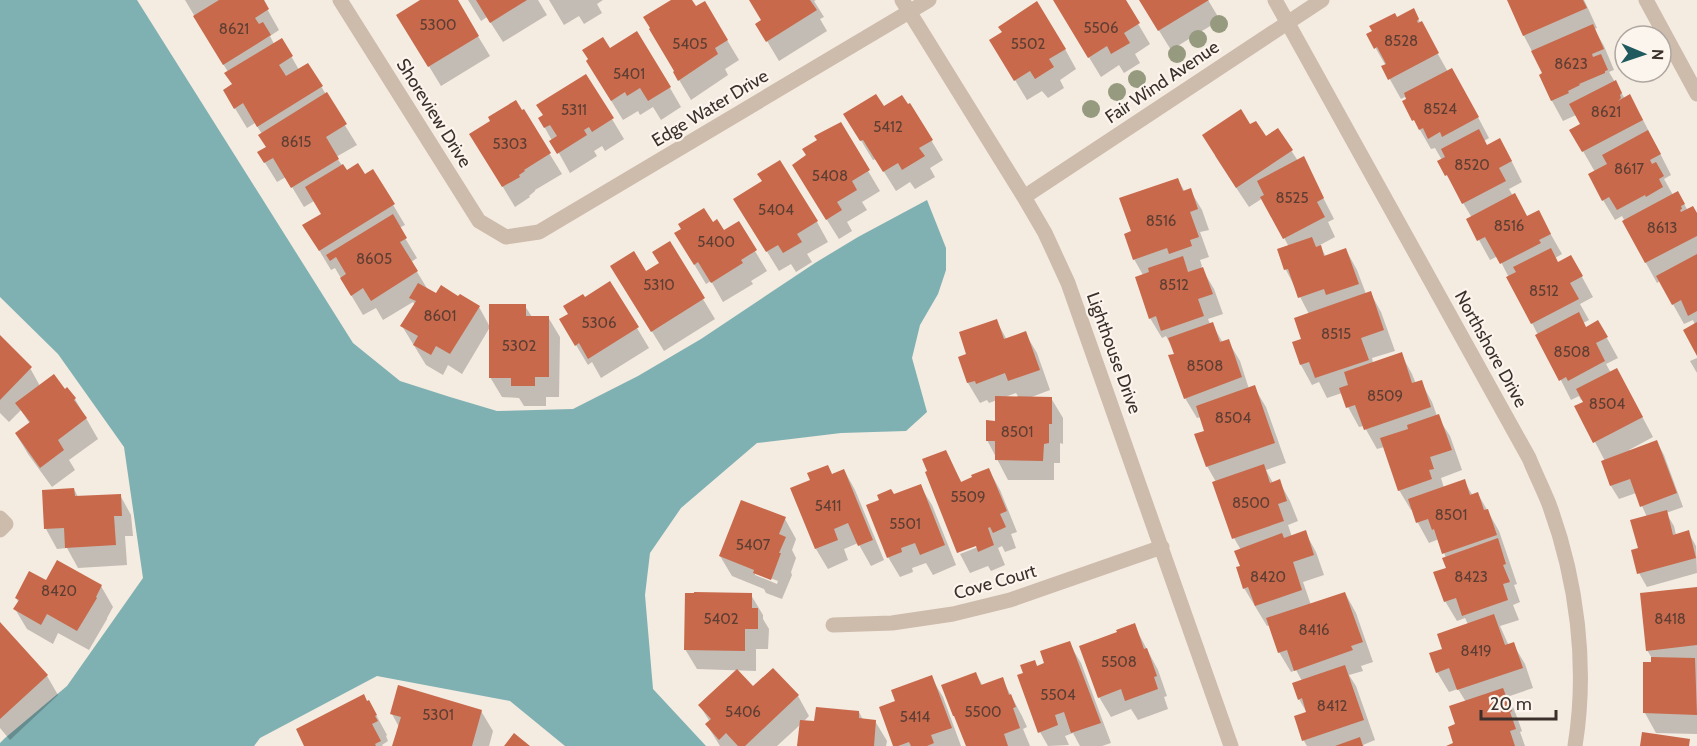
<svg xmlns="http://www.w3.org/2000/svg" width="1697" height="746" viewBox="0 0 1697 746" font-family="Cabin,sans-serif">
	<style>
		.water { fill: #7fb0b2 }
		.shadow { fill: #0003; fill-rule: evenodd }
		.building { fill: #c8694b }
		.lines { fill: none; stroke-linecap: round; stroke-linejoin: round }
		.minor { stroke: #cdbbac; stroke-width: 15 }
		.tree { fill: #969b7f }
		.labels { text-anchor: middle; stroke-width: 4.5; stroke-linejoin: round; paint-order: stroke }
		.number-label { font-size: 15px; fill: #5e3e33 }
		.street-label { font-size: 18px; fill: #3b302b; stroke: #fbf5ee }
	</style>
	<rect width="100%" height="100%" fill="#f4ebe1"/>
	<path class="water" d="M0,0h137l216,343 47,38 50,16 47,14 76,-2 65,-33 63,-37 114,-76 43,-26 69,-37 19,48v22l-8,24 -18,31 -8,33 15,54 -21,19 -65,2 -84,10 -76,65 -31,45 -5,42 8,94 53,57h-141l-55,-45 -133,-25 -117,62 -6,8h-254v-3l5,-5 62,-52 76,-108 -19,-131 -66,-93 -58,-57z"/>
	<path class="shadow" d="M185,0h77l17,30 -9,6 4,8 8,-4 17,30 9,-5 49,80 -21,12 11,15 18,4 8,-5 32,54 -6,3 18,30 -6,4 17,28 9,5 22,3 20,9 11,20 -28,47 -14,-9 -5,10 -17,-10 -24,-39 13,-21 -2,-3 -30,18 -7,-12 -13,7 -28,-47 -4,2 -15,-25 6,-31 -8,-13 -10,6 -18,-30 -9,5 -18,-29 8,-5 -5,-14 -7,-11 -8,5 -11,-18 -11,-20 8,-5 -5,-13z
		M423,0h33l34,56 -49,30 -31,-51z
		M468,0h70l9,15 -44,27 -16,-25 -6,4z
		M549,0h54l-6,4 5,9 -18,11 -5,-8 -15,9z
		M674,0h16l5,8 32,32 12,20 -14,9 3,6 -37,25 -16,-27z
		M751,0h65l-2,1 10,16 -4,2 7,12 -48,30 -22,-37 6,-3z
		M1054,0h70l26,44 -15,10 5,9 -16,10 -5,-8 -18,12z
		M1140,0h68l12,20 -49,30z
		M1509,0h75l2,4 11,24 -3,1 10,17 10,24 -5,2 16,27 16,17 30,59 -7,4 9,16 5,-2 10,18 9,5v137l-2,-28 -2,-5 -9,4 -24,-43 -3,2 -11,-20 -24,-47 -7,4 -12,-20 -8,-28 -24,-42 11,-5 -6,-10 -13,6 -11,-20 -11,-26 3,-1 -20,-38z
		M1413,10l35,62 15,17 26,49 -5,3 3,6 24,13 11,22 -13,7 4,7 14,21 11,-5 24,42 -7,4 3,6 13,-7 22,40 -13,7 9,16 -6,3 3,5 12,-6 20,36 -12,6 5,9 17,17 25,47 -24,13 1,1 27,-9 7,13 19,52 -17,6 8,13 2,9 12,-3 8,14 1,27 -50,14 -8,-14v-24l8,-32 -11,-24 -17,6 -8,-13 -8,-24 2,-1 -10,-19 -12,-43 -2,1 -2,-4 -8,4 -73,-144 -8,4 -22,-40 4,-2 -33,-56 3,-2 -7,-12 -4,1 -27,-47 4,-2 -1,-4 -6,3 -18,-32 3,-1 -18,-31z
		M1065,49l11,20 -16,11 4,8 -16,10 -6,-7 -15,9 -24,-40z
		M610,50l60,38 11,19 -20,13 -8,-13 -13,8 -2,-4 -15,9 -24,-39 -9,-21z
		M586,76l38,63 -19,12 -3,-5 -8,5 3,5 -27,17 -30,-54z
		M883,108l48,32 12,20 -13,8 5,9 -20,12 -5,-7 -14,9 -20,-32 -3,1 -16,-26z
		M523,111l39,63 -27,16v1l-6,5 1,1 -15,10 -32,-53z
		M840,124l40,67 -18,11 5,8 -20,12 5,9 -13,8 -34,-54 3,-29 11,-16z
		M1250,126l15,12 13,-8 20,31 5,-3 31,61 -6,3 7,15 -15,8 6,12 20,-7 11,20 9,24 4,-2 11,20 14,39 -23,7 1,5 28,-9 11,20 4,10 5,-2 11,20 5,14 13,20 12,34 -21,8 3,10 20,-7 9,15 5,-2 21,37 18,53 -3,1 6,17 -7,3 6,15 -19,6 9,20 4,-2 12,20 8,24 -26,9 7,12 8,22 -2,1 5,14h-75l5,-2 2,-19 9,-23 -8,-13 -9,3 -12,-20 7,-22 24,-26 -3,-6 -8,3 -12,-20 3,-32 -2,-11 -7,-19 -10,4 -11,-20 -5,-14 -2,1 -12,-20 -15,-43 -7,2 -13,-23 -5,1 -11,-20 -6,-14 -15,5 -8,-16 -7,3 -11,-20 2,-25 6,-26 -23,-44 -7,-20 10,-3 -26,-49 -14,9 -34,-51z
		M1178,180l7,12 5,-2 12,20 7,20 -9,2 9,25 -9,3 2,6 -1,1 13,22 9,25 -15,5 2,5h2l11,19 5,-2 12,20 9,28 5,-2 12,20 20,56 -20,7 7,13 6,-2 11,20 8,20 -10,4 4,12 13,-5 11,20 8,23 -21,7 8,23 34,-12 11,20 17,49 -12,4 2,5 -14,4 7,11 19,54 -12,5 1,1h-57l-3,-5 -9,-24 12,-4 -8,-14 3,-18 -6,-11 -5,2 -12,-20 -9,-27 -3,1 -23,-38 -3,-38 -7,-12 -18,-56 -9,-16 -1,-34 -5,-15 -4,1 -12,-20 -12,-49 -7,-13 -4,2 -12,-20 -7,-43 -9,-16 -1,-27z
		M747,219l70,3 11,20 -21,12 5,8 -16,10 -5,-8 -12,7z
		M738,223l29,48 -16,10 2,3 -30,18 -12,-21 -5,3 -18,-30 24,-30 11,8z
		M669,243l46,76 -51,32 -40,-65 37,-22z
		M610,283l39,65 -48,30 -9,-16 -4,3 -27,-45 8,-5 15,-16z
		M525,306l7,11h16l12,20 -1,60h-13v9h-22l-5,-8 -17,-1 -12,-20z
		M996,320l11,20 18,-7 12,20 13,37 -21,8h22l12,20v26l-3,-1v20h-6v17h-46l-21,-40 10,-18v-22l-8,3 -2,-3 -7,3 -12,-20 -9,-25 9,-4zM1016,393l3,5 -14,-1z
		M0,337l30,31 10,18 24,5 11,8 23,40 -29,21 6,10 -23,17 -24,-33 -12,-20 14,-10 -9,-14 -12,12 -9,-9z
		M1697,358v15l-7,-12z
		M945,452l17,31 27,-13 11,20 17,42 -6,2 5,14 -11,4 -3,-6 -4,2 7,17 -14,6 -3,-5 -18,7 -10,-19 23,-9 -1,-3 -23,9v2l-32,-80z
		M844,470l11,20 29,70 -13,6 -13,-23 -14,6 4,11 -20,9 -12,-20 -24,-60z
		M920,486l12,19 24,60 -23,10 -7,-12 -14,5 1,4 -13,5 -12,-20 6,-61z
		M74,489l4,8 42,-2 11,20 2,21h-8l2,29 -49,3 -11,-20 -10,1 -11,-20z
		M785,519l11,20 -4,11 4,8 -5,14 1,3 -10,24 -16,-6 -2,-4 -32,-13 -12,-20zM755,572l23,9 -1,3 -22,-9z
		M58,562l43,24 12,21 -6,11v1l-18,31 -31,-17 -5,11 -26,-15 -12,-20 4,-6 -3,-5 30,-16z
		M1697,588v146l-41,-1 -11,-20 8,-50v-3l-6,-10z
		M751,595l12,20v4l6,10 -1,20h-12v22l-59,-2 -12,-20z
		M0,625l47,51 11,19 -48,45 -10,-12z
		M1134,625l24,45 9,26 -3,1 4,12 -30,11 -7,-11 -20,8 -12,-20z
		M1069,643l12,20 30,80 -9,3h-22l-7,-13 -8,3 4,9 -21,1 -8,-14 6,-68z
		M976,674l7,12 19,-7 20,37 5,11 -4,2 7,17h-63z
		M931,677l12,20 18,49h-67l3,-44z
		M753,688l45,8 11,20 -6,6 13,1 43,-11 4,8 12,1 12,20 -1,5h-87l2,-22 -24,22h-57l-13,-21 3,-3 -10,-16z
		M369,702l18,33 -1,1 2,5 -6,4 1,1h-77z
		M481,711l12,20 -4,15h-95l5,-19 -7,-13z"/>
	<path class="building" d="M219,0h45l5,9 -14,9 4,6 4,-2 8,13 -48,30 -30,-49z
		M420,0h38l21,36 -51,31 -32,-52z
		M476,0h51l-37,23z
		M671,0h21l4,6 9,-5 23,39 -13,8 3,6 -40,27 -5,-9 1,-1 -25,-42 1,-1 -7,-11z
		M749,0h61l7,10 -51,32 -11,-18 6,-4z
		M1053,0h73l14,23 -16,10 6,10 -19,11 -4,-8 -19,12z
		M1139,0h70l-51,31z
		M1507,0h76l4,8 -64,28z
		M1037,1l29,48 -17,10 5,8 -19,12 -5,-8 -16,10 -25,-41 13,-8 -4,-5z
		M1414,8l5,11 -2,2 1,2 4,-2 17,32 -51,27 -7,-14 5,-2 -9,-17 -3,2 -8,-15 6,-3 -3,-5 26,-13 2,4z
		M1593,24l11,25 -12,5 1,3 8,-3 7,16 -3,1v2l-26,11 1,1 -12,6 1,2 -18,8 -12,-26 3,-2 -11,-22z
		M637,31l34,56 -23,14 -8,-13 -13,8 -2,-4 -14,9 -25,-40 2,-2 -6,-9 21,-13 7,11z
		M282,38l11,18 -14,9 7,11 22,-13 15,23 -66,41 -14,-24 -9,6 -11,-19 9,-6 -8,-11z
		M1452,68l27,49 -37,20 -2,-5 -12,7 -5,-11 -4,2 -5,-10 -2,1 -10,-20 4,-2 -2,-6z
		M586,74l28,44 -22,14 -3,-5 -5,3 3,5 -30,19 -8,-13 8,-5 -7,-11 -6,3 -6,-10 5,-3 -7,-10z
		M1616,80l6,13 -2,2 1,3 -3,3 12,-7 13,26 -61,32 -13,-22 11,-6 -11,-20z
		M327,92l20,32 -21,13 13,22 -48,29 -18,-30 -9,5 -7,-11 9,-5 -8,-12z
		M876,94l8,12 18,-11 6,9 2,-1 23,37 -14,8 6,8 -23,14 -4,-7 -15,9 -20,-32 -3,1 -17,-27z
		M516,100l6,10 2,-1 27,44 -27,17 1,1 -6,4 1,2 -18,10 -33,-53 21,-13 -2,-4z
		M1241,109l9,15 6,-3 10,15 12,-8 15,22 -57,38 -34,-53z
		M841,122l29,48 -18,11 5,9 -20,12 5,8 -16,10 -34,-55 14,-10 -4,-6 15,-9 -3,-4z
		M1479,129l8,16 13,-7 12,23 -13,7 7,13 -44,23 -15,-29 -2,1 -8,-15 8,-4 -4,-8z
		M1648,130l13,24 -11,6 2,4 4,-2 8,14 -5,3 4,8 -17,10 -1,-2 -28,15 -8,-13 -7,4 -14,-27 19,-10 -5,-9z
		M1304,156l20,42 -7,4 8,15 -42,22 -23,-42 4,-2 -7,-14z
		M780,160l38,61 -21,13 5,8 -19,11 -5,-8 -12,7 -33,-53 29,-18 -5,-7z
		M358,163l7,11 8,-5 22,35 -76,47 -17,-26 19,-11 -16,-27 38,-23 4,6z
		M1178,178l5,13 8,-3 7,21 -8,3 9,25 -9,3 2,6 -23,8 -2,-6 -34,12 -9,-26 7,-3 -12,-33z
		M1678,191l7,13 -4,2 1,3 -2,1 1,2 12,-6 4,7v23l-52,27 -23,-42z
		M1515,193l12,23 12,-6 12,24 -12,6 2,3 -41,21 -15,-27 -8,4 -11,-22z
		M704,208l9,14 4,-3 7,11 15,-9 18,29 -16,10 2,3 -32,20 -13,-21 -4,3 -20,-32 7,-4 -3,-5z
		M393,214l14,24 -7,4 18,29 -47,30 -8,-13 -12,8 -11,-18 6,-4 -10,-17 -6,4 -4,-6z
		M1312,237l4,10 5,-2 3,11 22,-8 13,36 -33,11 -2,-6 -26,9 -10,-29 -4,1 -7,-21z
		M670,241l35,57 -54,34 -41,-66 24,-15 12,20 13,-8 -7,-11z
		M1551,248l7,14 13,-7 12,21 -13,7 9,16 -48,25 -25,-47 10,-5 -3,-5z
		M1697,254v57l-9,5 -7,-16 -9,5 -16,-29z
		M1183,256l5,16 15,-5 10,27 -15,5 6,17 -43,15 -5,-15 -7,3 -14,-42 14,-5 -1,-4z
		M610,281l29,46 -51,32 -9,-16 -4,3 -16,-27 9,-5 -5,-8 20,-12 2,3z
		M418,283l18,10 5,-8 17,11 2,-2 20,12 -30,48 -14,-8 -5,9 -18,-10 5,-9 -18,-10 16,-25 -7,-3z
		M1371,291l13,39 -23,8 8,22 -54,18 -6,-16 -9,3 -8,-23 9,-3 -7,-21z
		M489,304h37v12h23v61h-14v9h-24v-8h-22z
		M1579,312l7,15 12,-7 10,17 -12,6 9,18 -37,20 -2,-4 -7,4 -24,-46z
		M997,319l7,20 22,-8 14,39 -32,11 -3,-8 -29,11 -1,-3 -8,2 -9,-26 8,-3 -7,-22z
		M1213,322l7,20 9,-3 13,38 -58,22 -16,-44 6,-1 -6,-16z
		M1697,322v34l-14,-26z
		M0,335l32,32 -32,33z
		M1402,352l10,31 10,-3 9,27 -67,23 -9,-25 -9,3 -7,-20 9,-3 -4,-13z
		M1617,368l26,49 -50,26 -19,-37 9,-4 -7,-13z
		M54,374l11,15 2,-2 9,11 -2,2 13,18 -29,22 6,10 -24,18 -25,-35 15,-11 -15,-19z
		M1255,385l20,58 -69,24 -12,-33 10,-3 -8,-25z
		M995,396l57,1v27h-3v19l-5,1 -1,17 -48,-1v-19h-9v-21l9,1z
		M1439,414l13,36 -22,7 4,12 -5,1 3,9 -34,12 -18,-53 28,-9 -1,-4z
		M1657,440l20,53 -37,14 -10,-28 -20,7 -9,-25z
		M946,450l15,32 11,-5 -1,-2 18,-7 18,43 -7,3 6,13 -13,6 -3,-6 -2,1 6,17 -16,7 -2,-6 -19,7 -32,-81 2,-1 -5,-12z
		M1264,464l6,19 10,-4 7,22 -9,3 6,17 -52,18 -20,-57z
		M828,465l4,9 12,-5 29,71 -15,6 -10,-23 -14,6 4,11 -23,9 -25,-61 20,-8 -3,-7z
		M1465,479l5,16 8,-3 6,18 4,-1 9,26 -55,19 -8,-25 -2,1 -4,-11 -12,4 -8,-24z
		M921,484l24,61 -25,10 -5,-12 -14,5 1,4 -15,6 -21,-53 13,-5 -2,-5 14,-6 3,5z
		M74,488l1,8 46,-2 1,22h-8l2,29 -51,3 -1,-20 -20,1 -2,-39z
		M741,500l45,17 -7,17 7,3 -7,16h2l-10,27 -18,-7 1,-3 -35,-14z
		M1667,510l6,25 16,-5 7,28 -59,16 -6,-24 7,-2 -8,-28z
		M1306,530l8,25 -21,7 9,28 -47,16 -7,-19 -5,2 -7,-22 4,-1 -6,-15 48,-18 2,5z
		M1498,538l8,26 -3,1 7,17 -7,2 5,16 -46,16 -6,-18 -12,4 -11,-30 13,-4 -4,-10z
		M57,560l45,25 -6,12 1,1 -20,33 -30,-17 -6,11 -28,-16 6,-9 -4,-2 14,-27 17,9z
		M1697,587v58l-51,6 -6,-58z
		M694,592l58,1v15h6v21h-13v22l-61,-1 1,-57h9z
		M1345,592l18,50 -12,4 2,4 -59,21 -7,-21 -9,3 -12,-35z
		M1494,614l11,31 9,-3 9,26 -66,22 -8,-22 -13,5 -7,-20 13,-4 -5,-15z
		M0,622l48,53 -48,44z
		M1135,623l9,26 3,-1 10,28 -3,1 4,12 -33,12 -4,-12 -23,9 -19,-52 38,-14 -1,-2z
		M1070,641l31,82 -30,10 -7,-21 -9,3 3,10 -20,8 -21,-58 6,-2 -3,-8 15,-5 2,6 7,-3 -4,-12z
		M1651,657l44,1 2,57 -54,-2v-51h8z
		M1345,665l19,55 -62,21 -8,-25 12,-4 -4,-14 -4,2 -6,-17z
		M773,668l26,27 -54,51h-7l-12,-13 -7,7 -14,-16 6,-5 -13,-14 39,-36 16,17z
		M976,672l5,13 22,-8 6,18 2,-1 5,13 -3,1 7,20 -16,6 4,12h-42l-12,-30h-1l-12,-31z
		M932,675l20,53 -21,7 3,8 -7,3h-16l-2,-4 -11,4h-5l-14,-39 16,-6 -4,-11z
		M398,685l84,25 -10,36h-80l9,-29 -11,-3z
		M1503,688l9,23 -2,1 6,17 -6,2 5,15h-69l7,-3 -5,-16 7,-3 -6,-18z
		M364,694l3,7 2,-1 8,15 -2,1 3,5 -6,3 9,17 -6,3 1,2h-72l-8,-17z
		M816,707l43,4v7l17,2 -2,26h-77l3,-26 14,1z
		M1642,732l48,7 -1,7h-49z
		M514,733l16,13h-26z
		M1360,737l3,9h-28z"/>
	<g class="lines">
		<path class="minor" d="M340,0l139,221 27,16 33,-5 390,-232
			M902,0l122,197 21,36 23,50 163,463
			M1275,0l254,458c6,15 14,31 20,46 28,76 39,162 26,242
			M1646,0l51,94
			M1024,197l298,-197
			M0,518l6,6 -6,6
			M833,625l59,-2 61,-9 57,-14 152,-53"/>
	</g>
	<g class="tree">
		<circle cx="1219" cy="24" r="9"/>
		<circle cx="1198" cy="39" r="9"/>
		<circle cx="1177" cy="54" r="9"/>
		<circle cx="1137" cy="79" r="9"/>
		<circle cx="1117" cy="92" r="9"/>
		<circle cx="1091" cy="109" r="9"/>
	</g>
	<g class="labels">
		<g class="number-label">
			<text x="438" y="30">5300</text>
			<text x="1101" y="33">5506</text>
			<text x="234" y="34">8621</text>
			<text x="1401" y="46">8528</text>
			<text x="690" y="49">5405</text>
			<text x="1028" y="49">5502</text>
			<text x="1571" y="69">8623</text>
			<text x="629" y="79">5401</text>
			<text x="1440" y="114">8524</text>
			<text x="574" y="115">5311</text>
			<text x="1606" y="117">8621</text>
			<text x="888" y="132">5412</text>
			<text x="296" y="147">8615</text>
			<text x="510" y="149">5303</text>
			<text x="1472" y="170">8520</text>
			<text x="1629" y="174">8617</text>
			<text x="830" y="181">5408</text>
			<text x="1292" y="203">8525</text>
			<text x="776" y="215">5404</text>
			<text x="1161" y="226">8516</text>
			<text x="1509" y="231">8516</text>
			<text x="1662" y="233">8613</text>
			<text x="716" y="247">5400</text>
			<text x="374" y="264">8605</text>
			<text x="659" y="290">5310</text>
			<text x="1174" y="290">8512</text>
			<text x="1544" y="296">8512</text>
			<text x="440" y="321">8601</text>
			<text x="599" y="328">5306</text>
			<text x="1336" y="339">8515</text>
			<text x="519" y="351">5302</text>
			<text x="1572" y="357">8508</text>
			<text x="1205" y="371">8508</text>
			<text x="1385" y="401">8509</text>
			<text x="1607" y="409">8504</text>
			<text x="1233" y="423">8504</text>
			<text x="1017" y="437">8501</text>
			<text x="968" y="502">5509</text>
			<text x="1251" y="508">8500</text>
			<text x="828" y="511">5411</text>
			<text x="1451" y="520">8501</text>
			<text x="905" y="529">5501</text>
			<text x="753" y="550">5407</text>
			<text x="1268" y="582">8420</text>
			<text x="1471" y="582">8423</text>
			<text x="59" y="596">8420</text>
			<text x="721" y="624">5402</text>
			<text x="1670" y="624">8418</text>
			<text x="1314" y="635">8416</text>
			<text x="1476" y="656">8419</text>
			<text x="1119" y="667">5508</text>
			<text x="1058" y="700">5504</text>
			<text x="1332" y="711">8412</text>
			<text x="743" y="717">5406</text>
			<text x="983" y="717">5500</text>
			<text x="438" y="720">5301</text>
			<text x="915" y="722">5414</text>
		</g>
		<g class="street-label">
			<text transform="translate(1162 82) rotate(-34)" y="6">Fair Wind Avenue</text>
			<text transform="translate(710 108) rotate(-31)" y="6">Edge Water Drive</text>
			<text transform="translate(434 113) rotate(58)" y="6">Shoreview Drive</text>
			<text transform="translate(1491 349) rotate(61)" y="6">Northshore Drive</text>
			<text transform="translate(1114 353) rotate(70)" y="6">Lighthouse Drive</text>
			<text transform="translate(995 582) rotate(-16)" y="6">Cove Court</text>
		</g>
	</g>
	<g transform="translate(1643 54) rotate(92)"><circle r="28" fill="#fbf5ee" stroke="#aea6a0" stroke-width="1.5"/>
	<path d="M0-4.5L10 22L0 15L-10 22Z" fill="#1f5a5e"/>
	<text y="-9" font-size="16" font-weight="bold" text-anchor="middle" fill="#3b302b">N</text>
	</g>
	<path d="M1481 710v9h75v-9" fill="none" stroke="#3b302b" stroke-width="3"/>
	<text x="1490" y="710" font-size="18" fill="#3b302b" stroke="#fbf5ee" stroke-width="4.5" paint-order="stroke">20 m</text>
</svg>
